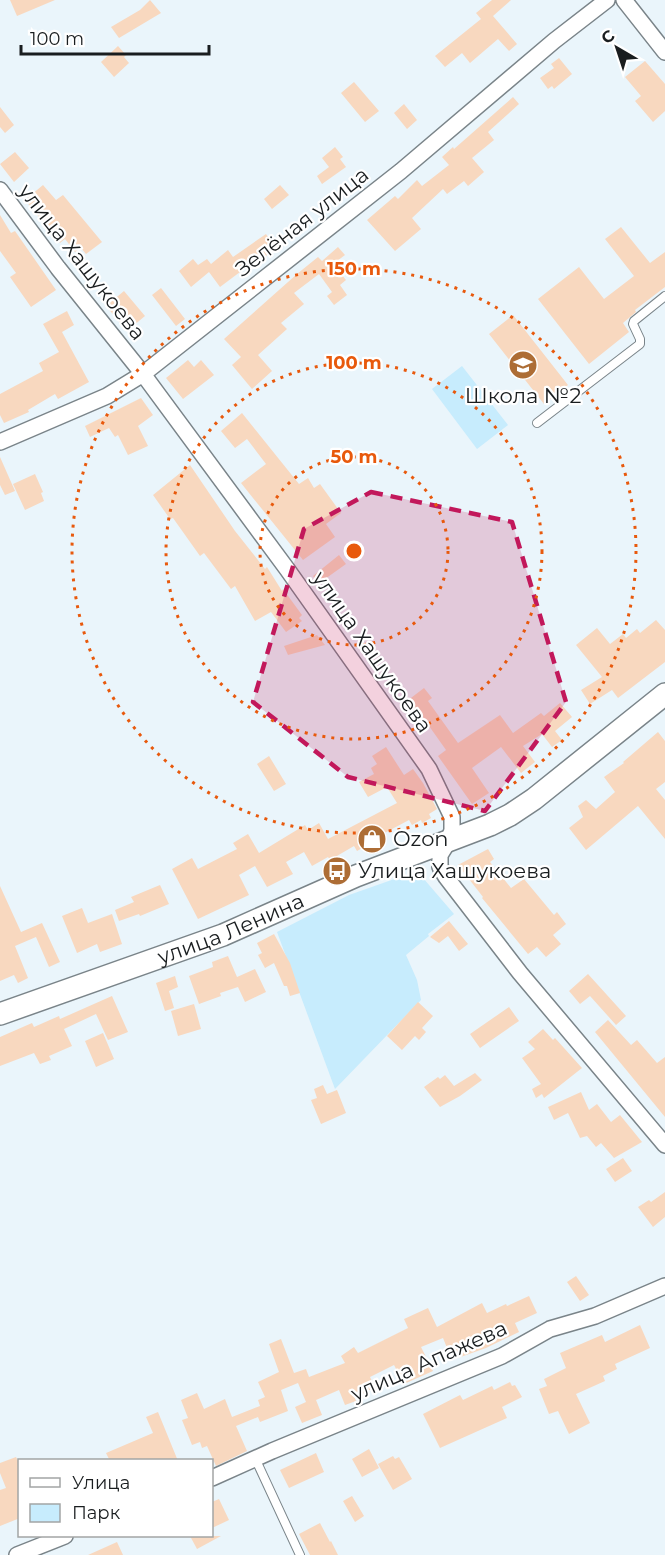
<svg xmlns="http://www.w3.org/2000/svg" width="665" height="1555" viewBox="0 0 665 1555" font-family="Montserrat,sans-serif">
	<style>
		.green { fill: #c7ecfd }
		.building { fill: #f8d8bf }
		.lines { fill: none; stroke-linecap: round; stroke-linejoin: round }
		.lane-casing { stroke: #7a8489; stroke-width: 10 }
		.street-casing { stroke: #7a8489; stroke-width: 18 }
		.secondary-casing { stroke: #7a8489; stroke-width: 24 }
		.lane { stroke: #fff; stroke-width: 8 }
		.street { stroke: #fff; stroke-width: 15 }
		.secondary { stroke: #fff; stroke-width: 21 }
		.marked { fill: #c2185b; fill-opacity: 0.2; stroke: #c2185b; stroke-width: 4.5; stroke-dasharray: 12 8; stroke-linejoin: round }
		.ring { fill: none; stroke: #e8590c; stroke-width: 3; stroke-dasharray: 3 6 }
		.labels { text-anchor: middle; stroke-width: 4.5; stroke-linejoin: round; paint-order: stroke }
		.street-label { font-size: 21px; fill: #191d1f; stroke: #fff }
		.poi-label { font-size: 21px; fill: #191d1f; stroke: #fff; text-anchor: start }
		.centre { fill: #e8590c; stroke: #fff; stroke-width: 3 }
		.ring-label { font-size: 18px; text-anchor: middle; font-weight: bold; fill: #e8590c; stroke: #fff; stroke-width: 4.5; stroke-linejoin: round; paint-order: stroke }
	</style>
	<rect width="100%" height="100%" fill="#eaf5fb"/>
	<path class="green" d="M462,366l46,59 -31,24 -45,-60z
		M417,871l37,43 -26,20 1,2 -23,19 11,25 4,20 -86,89 -58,-157 72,-37z"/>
	<path class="building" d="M10,0h45l-38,16z
		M150,0l11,13 -42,25 -8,-11 29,-17z
		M492,0h19l-18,16 24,28 -8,7 -11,-12 -28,24 -8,-10 -17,14 -10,-11 46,-37 -5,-6z
		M118,46l8,9 -2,2 5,6 -15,14 -13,-15z
		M559,58l13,16 -18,15 -2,-3 -4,3 -8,-11 14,-10 -3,-4z
		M645,61l20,23v27l-12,11 -18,-21 6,-5 -16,-19z
		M354,82l25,29 -14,11 -24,-29z
		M513,97l6,7 -31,28 6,8 -22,18 12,14 -16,14 -4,-5 -17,13 -4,-5 -31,29 9,11 -26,22 -28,-31 28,-24 3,3 19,-19 5,6 27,-21 -7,-8 11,-10 1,2z
		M404,104l13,16 -10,9 -13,-16z
		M0,107l14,18 -9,8 -5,-6z
		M335,147l8,10 -3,2 6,8 -24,17 -5,-8 12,-9 -7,-9z
		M15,152l14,16 -15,14 -14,-18z
		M43,185l13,15 7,-5 39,47 -16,12 -5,-6 -6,4 -10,-13 -5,4 -35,-43z
		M280,185l9,10 -17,14 -8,-10z
		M0,215l11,18 4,-2 41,59 -25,17 -21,-30 6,-4 -16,-22z
		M621,227l29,36 15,-11v35l-30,23 1,2 -13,11 6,9 -40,32 -51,-65 41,-32 25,32 30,-23 -29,-37z
		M266,234l10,15 -19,13 -1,-2 -36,27 -11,-15 -18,15 -12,-16 14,-12 5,6 9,-6 4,5 17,-14 5,7z
		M338,247l7,8 -12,9 13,16 -6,5 7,10 -13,10 -7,-9 5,-4 -13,-18 -25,19 10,11 -23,19 6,6 -29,26 14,16 -20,18 -20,-24 9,-8 -17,-18 73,-65 21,-17 4,4z
		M161,288l24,31 -9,7 -24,-31z
		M124,291l21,25 -18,15 -21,-25z
		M67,311l7,14 -12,7 27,50 -31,17 -3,-5 -27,16 1,2 -25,11 -4,-8v-21l43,-23 -4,-8 20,-11 -16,-28z
		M513,315l55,70 -24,19 -55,-70z
		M188,360l6,7 7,-7 13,15 -31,24 -17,-21z
		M141,398l12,17 -15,11 10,20 -20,9 -10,-20 -3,2 -6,-9 -19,9 -5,-11z
		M242,413l57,71 9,-6 6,10 6,-4 21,29 -15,11 9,13 -32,23 -62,-77 25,-19 -19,-25 -12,9 -14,-17z
		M0,457l15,34 -10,4 -5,-10z
		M190,465l45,66 30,38 2,-2 15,24 1,-2 19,26 -3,3 3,3 -16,11 -15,-20 -16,9 -20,-35 -4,3 -27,-36 -4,3 -27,-38 -3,1 -17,-24z
		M35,474l8,18 -2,1 3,8 -19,9 -12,-26z
		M339,555l7,9 -28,20 -5,-8z
		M656,620l9,10v32l-47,36 -6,-8 -22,14 -9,-14 21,-13 -26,-32 21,-17 13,16 13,-10 3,4 11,-9 3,4z
		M317,635l8,10 -37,10 -4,-9z
		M424,688l8,10 -4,3 30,42 42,-28 13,18 28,-20 3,3 16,-13 12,14 -17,14 7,9 -10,7 -10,-13 -19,12 12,16 -14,11 -20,-26 -29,21 17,25 -17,11 -34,-48 8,-6 -29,-41 -6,5 -8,-10z
		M658,732l7,9v41l-9,7 9,11v39l-27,-33 -52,44 -17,-22 14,-11 -5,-11 8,-6 10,9 19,-17 -11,-15 20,-14 -1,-1z
		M386,747l18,28 9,-6 10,14 14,26 -8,5 2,4 -9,5 -1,-3 -9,5 -3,-5 -32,17 1,2 -21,12 -3,-5 -24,14 -2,-3 -16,9 -8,-14 -18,10 7,12 -26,13 -12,-21 -16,9 10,20 -51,24 -26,-50 20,-11 6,11 39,-20 -4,-6 15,-9 11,19 46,-28 3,5 11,-7 9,16 69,-36 -10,-16 -19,10 -9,-15 15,-8 -3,-6 6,-4 -5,-8z
		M269,756l17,28 -12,7 -17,-27z
		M488,849l6,10 -4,3 21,26 13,-9 30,36 3,-3 9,12 -13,11 8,9 -15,13 -9,-10 -9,7 -46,-56 1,-1 -25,-32z
		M160,885l9,19 -29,12 -1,-2 -20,7 -4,-11 19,-8 -3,-5z
		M0,886l21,46 21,-9 18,39 -11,5 -13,-30 -21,9 13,32 -10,5 -4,-8 -14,6z
		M82,908l6,15 24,-9 10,30 -22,8 -3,-8 -20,9 -15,-37z
		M449,921l19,23 -9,7 -11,-15 -9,7 -9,-6z
		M274,934l16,29 10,30 -10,3 -3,-10h-3l-10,-23 -9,5 -7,-13 4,-2 -5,-10z
		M228,956l9,21 18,-8 11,23 -21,10 -7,-15 -18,6 1,3 -22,8 -10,-28 24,-9 -1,-5z
		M588,974l38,42 -10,9 -26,-29 -10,8 -11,-13z
		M175,976l3,11 -9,4 5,17 -9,3 -9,-28z
		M112,996l16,36 -20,8 -12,-26 -32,15 8,17 -23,10 2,4 -11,4 -6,-11 -34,13v-29l32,-14 2,4 25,-11 1,3z
		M418,1002l15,14 -11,12 4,4 -7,8 -4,-4 -13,14 -15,-14z
		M194,1004l7,25 -23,7 -7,-25z
		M509,1007l10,14 -39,27 -10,-14z
		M608,1020l23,25 6,-5 20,23 8,-6v60l-70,-85z
		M543,1029l10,11 2,-2 27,30 -38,30 -2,-4 -6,4 -4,-9 9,-5 -19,-26 13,-9 -7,-7z
		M103,1033l11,26 -18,8 -11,-26z
		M475,1073l7,7 -22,16 -20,11 -16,-20 14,-10 2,2 5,-4 9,11z
		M323,1085l4,9 10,-4 9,23 -25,11 -10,-24 6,-2 -3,-9z
		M581,1092l8,18 8,-6 14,18 9,-7 22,27 -28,16 -13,-15 -5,4 -9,-11 -7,2 -12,-25 -14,7 -6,-13z
		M623,1158l9,13 -17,11 -9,-13z
		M665,1192v25l-12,10 -15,-20 11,-7 2,2z
		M576,1276l13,19 -9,6 -13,-19z
		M529,1296l8,17 -22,10 4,9 -33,16 -34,12 -9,-22 -22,9 12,24 -29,13 -10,-19 -24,12 5,10 -20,11 1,3 -11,4 -6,-15 -23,10 6,15 -20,8 -7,-16 11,-5 -8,-19 -17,7 7,21 -28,11 -2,-5 -22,9 11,25 -31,15 -9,-20 -5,2 -2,-6 -8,3 -10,-25 6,-2 -7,-18 16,-7 7,16 21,-10 7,18 28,-11 -2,-6 7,-3 -7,-15 21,-10 -10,-28 12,-5 13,34 12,-4 3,8 36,-14 -4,-7 13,-9 4,6 50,-25 -4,-9 24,-11 9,19 45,-24 5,10 19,-9 1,2z
		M640,1325l10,23 -35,16 2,5 -14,7 2,5 -29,13 14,29 -21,11 -11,-23 -9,3 -10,-25 8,-3 -3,-7 22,-11 -6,-15 42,-18 3,7z
		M510,1382l2,4 3,-1 7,12 -20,10 5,11 -67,30 -17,-34 37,-19 3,5 29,-14 2,4z
		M158,1412l20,49h-68l-4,-8 47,-20 -7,-16z
		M369,1449l10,19 -17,9 -10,-18z
		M316,1453l8,19 -35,16 -9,-18z
		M393,1456l2,3 4,-2 13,22 -19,11 -15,-26z
		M16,1457l4,8v53l-20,8v-36l6,-2 -6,-15v-10z
		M352,1496l12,20 -9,6 -12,-21z
		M219,1499l10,21 -17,8v-26z
		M320,1523l10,19 1,-1 7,14h-28l-11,-21z
		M190,1536h31l-24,13z
		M117,1542l6,13h-35z"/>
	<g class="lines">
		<g class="lane-casing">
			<path id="lane" d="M537,423l103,-79v-5l-7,-15 1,-3 31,-25
				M255,1458l45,97"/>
		</g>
		<g class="street-casing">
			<path id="street" d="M624,0l41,52
				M0,190l58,78 85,106 144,195 142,200 23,48v13l-4,12 -8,13v12l6,10 74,96 145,172
				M0,442l107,-46 36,-22 258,-203 153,-130 53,-41
				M212,1478l60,-27 230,-95 48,-27 45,-13 70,-30
				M17,1555l48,-19"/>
		</g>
		<g class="secondary-casing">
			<g id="secondary">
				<path id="s1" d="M0,1014l223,-79 133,-59 134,-51 20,-10 24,-16 131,-105"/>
			</g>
		</g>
		<use href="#lane" class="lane"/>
		<use href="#street" class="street"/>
		<use href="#secondary" class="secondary"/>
	</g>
	<path class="marked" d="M371,492l141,30 54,180 -81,109 -137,-34 -95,-75 51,-173z"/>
	<g class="ring">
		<circle cx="354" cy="551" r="94"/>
		<circle cx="354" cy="551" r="188"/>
		<circle cx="354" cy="551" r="282"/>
	</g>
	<defs>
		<g id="school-disc" transform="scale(1.5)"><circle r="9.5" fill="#ad6d35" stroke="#fff"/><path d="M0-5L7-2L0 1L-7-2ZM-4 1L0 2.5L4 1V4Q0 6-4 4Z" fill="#fff"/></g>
		<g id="shop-disc" transform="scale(1.5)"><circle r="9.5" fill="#ad6d35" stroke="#fff"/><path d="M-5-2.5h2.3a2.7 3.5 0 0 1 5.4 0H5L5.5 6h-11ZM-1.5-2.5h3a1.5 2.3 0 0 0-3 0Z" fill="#fff"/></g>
		<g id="bus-disc" transform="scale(1.5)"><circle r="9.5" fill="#ad6d35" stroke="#fff"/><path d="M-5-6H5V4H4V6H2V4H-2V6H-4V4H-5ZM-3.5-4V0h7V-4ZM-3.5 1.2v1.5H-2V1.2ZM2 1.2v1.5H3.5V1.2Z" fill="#fff"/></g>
	</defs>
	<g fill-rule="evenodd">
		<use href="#school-disc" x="523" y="365"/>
		<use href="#shop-disc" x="372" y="839"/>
		<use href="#bus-disc" x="337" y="871"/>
	</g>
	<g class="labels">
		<g class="street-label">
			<text transform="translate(302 222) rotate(-38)" y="7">Зелёная улица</text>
			<text transform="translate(82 262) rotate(52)" y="7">улица Хашукоева</text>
			<text transform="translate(372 652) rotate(55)" y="7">улица Хашукоева</text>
			<text dy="7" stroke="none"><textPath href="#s1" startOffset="246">улица Ленина</textPath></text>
			<text transform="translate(429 1361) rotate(-24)" y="7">улица Апажева</text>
		</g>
		<g class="poi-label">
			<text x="523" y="403" text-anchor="middle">Школа №2</text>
			<text x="393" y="846">Ozon</text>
			<text x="358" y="878">Улица Хашукоева</text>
		</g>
	</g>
	<circle cx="354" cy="551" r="9" class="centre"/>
	<g class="ring-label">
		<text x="354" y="275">150 m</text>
		<text x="354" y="369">100 m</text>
		<text x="354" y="463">50 m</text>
	</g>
	<rect x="18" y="1459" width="195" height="78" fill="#ffffff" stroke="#a3a5a5" stroke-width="1.5"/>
	<rect x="30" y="1478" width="30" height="9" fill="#ffffff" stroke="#a3a5a5" stroke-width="1.5"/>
	<text x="72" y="1489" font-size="18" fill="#191d1f">Улица</text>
	<rect x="30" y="1504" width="30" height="18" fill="#c7ecfd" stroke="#a3a5a5" stroke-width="1.5"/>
	<text x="72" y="1519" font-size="18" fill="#191d1f">Парк</text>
	<g transform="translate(617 48) rotate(321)" stroke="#ffffff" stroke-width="4.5" paint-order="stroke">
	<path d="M0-4.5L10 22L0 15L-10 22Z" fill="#191d1f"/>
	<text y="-9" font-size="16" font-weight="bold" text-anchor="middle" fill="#191d1f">С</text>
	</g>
	<path d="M21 45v9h188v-9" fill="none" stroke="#191d1f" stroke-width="3"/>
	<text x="30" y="45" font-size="18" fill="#191d1f" stroke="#ffffff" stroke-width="4.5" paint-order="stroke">100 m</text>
</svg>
